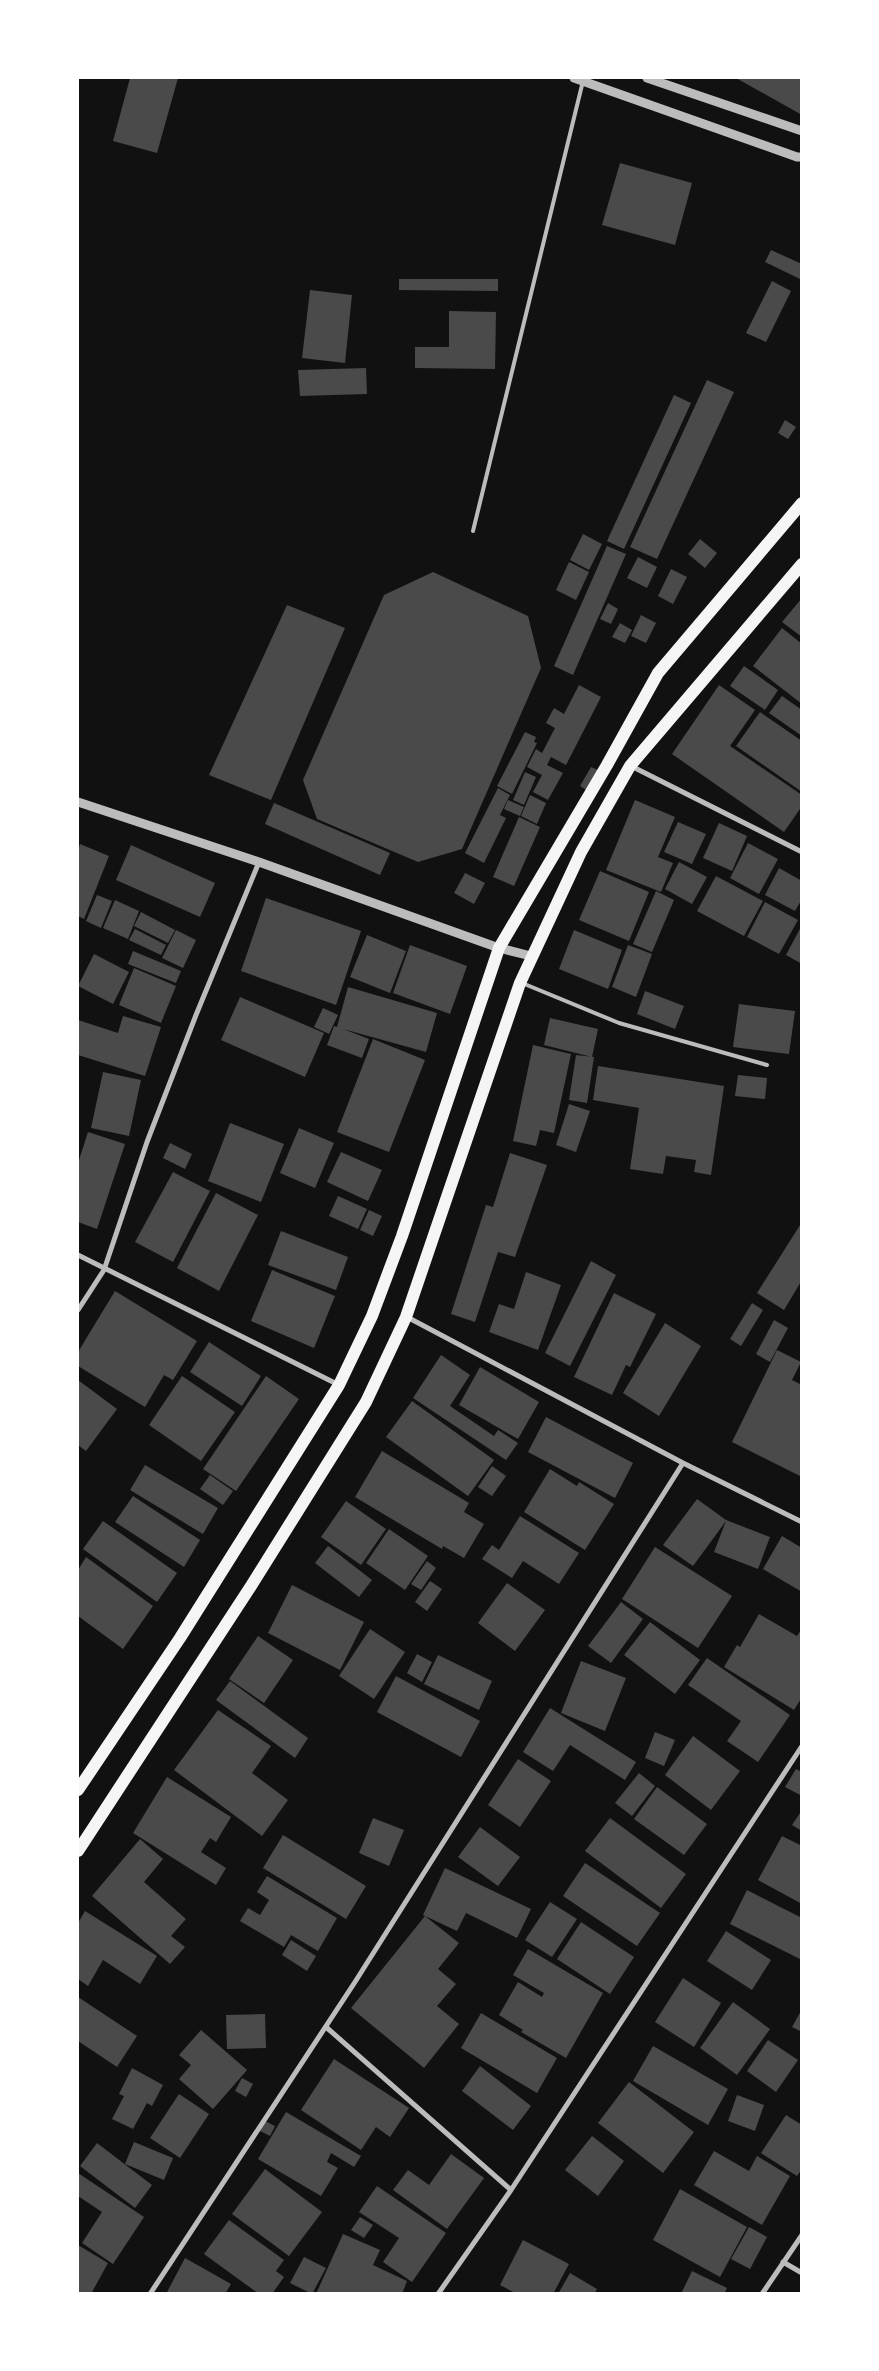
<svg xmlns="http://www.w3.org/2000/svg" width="879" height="2371" viewBox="0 0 879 2371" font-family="Cabin,sans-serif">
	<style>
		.building { fill: #4a4a4a }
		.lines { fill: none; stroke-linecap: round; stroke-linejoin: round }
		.service { stroke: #bcbcbc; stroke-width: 4 }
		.minor { stroke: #bcbcbc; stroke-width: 5 }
		.tertiary { stroke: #bcbcbc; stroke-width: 9 }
		.primary { stroke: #f5f5f5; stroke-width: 12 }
	</style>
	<rect width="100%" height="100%" fill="#111"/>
	<path class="building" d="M130,78h48l-21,75 -44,-12z
		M736,78h66v37z
		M620,163l72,20 -17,62 -73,-20z
		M771,250l31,14 -2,15 -35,-17z
		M399,279h99v12l-99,-1z
		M772,281l19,10 -25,51 -20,-9z
		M310,290l42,5 -7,68 -43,-5z
		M449,311l47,1 -1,57 -80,-1v-21h34z
		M366,368l1,26 -67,2 -2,-26z
		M707,380l27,12 -77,167 -27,-12z
		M674,395l17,8 -67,146 -17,-8z
		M785,420l11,7 -8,12 -10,-6z
		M583,534l19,10 -13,26 -19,-10z
		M700,539l17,14 -12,15 -17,-14z
		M607,546l19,8 -53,121 -19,-9z
		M638,557l19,10 -10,21 -20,-10z
		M569,562l20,10 -13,28 -20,-10z
		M671,569l16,8 -14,27 -15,-8z
		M433,572l95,44 13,52 -79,181 -44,13 -101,-43 -14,-39 81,-185z
		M802,598v39l-20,-15z
		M608,603l10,6 -7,15 -11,-5z
		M287,605l58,23 -74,172 -62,-25z
		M641,615l15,8 -10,20 -15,-7z
		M620,623l12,7 -7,13 -13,-6z
		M782,628l20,16v60l-49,-38z
		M744,666l34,24 -13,20 -35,-24z
		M579,685l22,12 -35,68 -15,-8 -4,8 16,8 -15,27 -15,-8 9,-17 -15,-8 9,-18 6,4 13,-25 -9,-5 8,-15 10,6z
		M719,685l36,25 -25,36 72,49v11l-18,26 -112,-78z
		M782,696l20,14v26l-33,-23z
		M760,712l42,29v51l-66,-46z
		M525,732l11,5 -2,5 3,1 -25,51 -15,-8z
		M591,767l7,3 -12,20 -6,-4z
		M525,772l11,5 -12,28 -11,-5z
		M498,788l12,7 -10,20 6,3 -22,45 -19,-10z
		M530,795l16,8 -9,21 -16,-8z
		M508,800l16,7 -4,9 -16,-7z
		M635,800l40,17 -17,40 15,6 -12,29 -55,-22z
		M274,803l116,50 -10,22 -115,-51z
		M519,817l21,10 -26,59 -21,-9z
		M678,822l28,12 -14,30 -28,-12z
		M719,823l28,13 -15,35 -29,-13z
		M748,843l30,16 -19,35 -29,-16z
		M80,844l29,12 -25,63 -6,-3v-65z
		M131,845l84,38 -15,34 -84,-37z
		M679,862l28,15 -15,27 -27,-15z
		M779,868l23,13v18l-7,12 -30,-16z
		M600,871l49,21 -20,49 -50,-21z
		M465,873l20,10 -11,21 -20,-11z
		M716,876l47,25 -19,35 -47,-25z
		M656,891l18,9 -22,52 -19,-8z
		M97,895l15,6 -11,27 -15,-7z
		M266,898l95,33 -25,74 -95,-34z
		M115,900l24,11 -11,28 -25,-11z
		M765,902l33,18 -19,34 -32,-17z
		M141,912l34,18 -7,13 -34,-17z
		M802,925v39l-16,-9z
		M135,929l31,16 -5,10 -32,-15z
		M176,930l20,10 -13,28 -21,-10z
		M574,930l48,20 -14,39 -49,-20z
		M367,935l39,16 -16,42 -40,-16z
		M410,945l57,21 -17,48 -57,-21z
		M628,945l24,9 -16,43 -24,-10z
		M133,951l48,20 -5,12 -48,-19z
		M94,954l35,18 -16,32 -35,-18z
		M134,968l42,18 -15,37 -42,-18z
		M348,987l89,26 -11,39 -83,-23 26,10 -7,19 -35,-13 7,-19 3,1z
		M645,991l39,15 -9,23 -38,-15z
		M240,997l84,36 -19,44 -84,-37z
		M739,1004l56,7 -6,43 -56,-7z
		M323,1008l15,7 -9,19 -15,-7z
		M123,1016l38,11 -16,49 -67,-21v-35l40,13z
		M550,1018l48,11 -6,28 -48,-12z
		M373,1039l52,21 -36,92 -52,-20z
		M533,1045l38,9 -17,79 -14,-3 -4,16 -23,-5z
		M576,1055l18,2 -7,46 -18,-3z
		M598,1066l126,20 -13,89 -17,-3 2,-12 -30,-4 -3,18 -33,-5 9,-61 -46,-8z
		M103,1072l38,8 -12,56 -38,-8z
		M738,1075l29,3 -2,21 -30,-3z
		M569,1104l21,7 -14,41 -20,-7z
		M230,1123l54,21 -23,58 -53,-21z
		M299,1128l35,15 -19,45 -35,-15z
		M88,1132l37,12 -28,85 -19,-7v-59z
		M170,1143l22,11 -7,15 -22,-11z
		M341,1152l41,18 -14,31 -41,-19z
		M510,1153l37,12 -32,92 -17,-5 -23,70 -24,-8 35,-109 7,2z
		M173,1172l37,19 -37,71 -38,-20z
		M216,1193l42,22 -39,76 -42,-23z
		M338,1196l29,13 -9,20 -29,-13z
		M369,1210l13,6 -9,20 -13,-6z
		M802,1222v58l-18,30 -27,-17z
		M281,1231l67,26 -12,33 -68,-25z
		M591,1261l25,14 -46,91 -25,-13z
		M272,1270l63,26 -21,52 -63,-27z
		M526,1272l35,13 -23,65 -49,-18 10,-28 15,5z
		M115,1291l82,50 -24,39 -9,-5 -19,32 -67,-41v-14z
		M614,1293l42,21 -26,53 -4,-2 -14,30 -38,-18z
		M752,1303l11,7 -22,36 -11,-7z
		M774,1320l14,8 -18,34 -14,-8z
		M665,1323l36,23 -42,70 -36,-23z
		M209,1342l52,34 -19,30 -52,-34z
		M777,1350l24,12 -9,18 10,5v92l-70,-35z
		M441,1355l29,20 -20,31 44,30 4,-6 20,13 -12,17 -93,-62z
		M480,1367l59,35 -21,37 -59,-34z
		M182,1376l53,36 -34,49 -52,-36z
		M266,1376l33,23 -63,92 -33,-22z
		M78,1380l39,29 -31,42 -8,-6z
		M412,1401l82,59 -26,36 -82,-59z
		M546,1417l87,46 -18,35 -87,-46z
		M382,1451l87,52 -5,9 20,12 -20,34 -21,-12 -1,3 -87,-52z
		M145,1465l73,43 -15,26 -73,-44z
		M492,1466l14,10 -14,20 -14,-9z
		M550,1469l27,17 2,-4 35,22 -29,46 -61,-38z
		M210,1475l23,16 -10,14 -23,-16z
		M133,1496l67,44 -16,27 -69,-45z
		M697,1499l29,21 44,17 -12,32 -44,-17 12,-31 -33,45 -30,-21z
		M346,1501l40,28 -25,36 -40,-28z
		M520,1516l59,37 -20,31 -36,-23 -11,17 -30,-19 10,-14 7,5z
		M103,1521l74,52 -20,29 -74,-53z
		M389,1529l39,27 -23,34 -39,-27z
		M782,1536l20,12v44l-39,-23z
		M328,1546l44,34 -13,17 -44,-34z
		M655,1547l77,49 -34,52 -76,-49z
		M86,1557l67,49 -30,43 -45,-33v-46z
		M427,1561l9,7 -15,22 -10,-6z
		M430,1581l12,8 -15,22 -12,-9z
		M507,1583l38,27 -30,41 -37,-28z
		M292,1585l72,37 -24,48 -72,-37z
		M621,1602l22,17 -32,44 -23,-17z
		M759,1614l38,22 5,-8v69l-8,13 -70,-43 13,-22 3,2z
		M650,1622l50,38 -25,34 -51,-39z
		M370,1629l35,23 -31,47 -35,-23z
		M258,1636l35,24 -29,43 -35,-24z
		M417,1654l15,8 -10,20 -15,-9z
		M438,1655l54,26 -13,29 -55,-26z
		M707,1658l83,57 -32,47 -31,-21 14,-20 -53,-36z
		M581,1661l45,17 -21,53 -44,-18z
		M396,1676l84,45 -19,36 -84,-45z
		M230,1681l78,57 -13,20 -79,-58z
		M550,1708l86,54 -11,18 -55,-35 -17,26 -30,-19z
		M218,1710l53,36 -19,27 36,27 -26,36 -88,-66z
		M655,1732l20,8 -11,26 -19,-8z
		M693,1736l47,35 -29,39 -46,-35z
		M518,1759l33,22 -31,46 -32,-22z
		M796,1769l6,3v24l-17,-9z
		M639,1773l16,13 -23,30 -17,-13z
		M167,1777l64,40 -15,25 -6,-4 -9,14 25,16 -10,17 -83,-52z
		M657,1787l50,37 -23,31 -50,-36z
		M802,1810v21l-10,-6z
		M373,1818l31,12 -15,36 -30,-13z
		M610,1818l76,56 -25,34 -76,-57z
		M480,1827l40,30 -22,29 -40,-29z
		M283,1835l83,51 -20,33 -83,-51z
		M782,1836l20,10v58l-44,-24z
		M140,1839l23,20 -19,23 42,37 -15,17 14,11 -15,17 -78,-68z
		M585,1863l75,50 -23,33 -74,-50z
		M445,1868l86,41 -14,29 -51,-25 -9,18 -34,-16z
		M267,1876l70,42 -19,33 -27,-16 -7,12 -44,-26 8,-13 12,7 9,-15 -12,-8z
		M747,1890l55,28v42l-72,-36z
		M550,1902l27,17 -25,38 -27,-17z
		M85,1911l72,45 -17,28 -37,-24 -15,26 -10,-7v-56z
		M425,1916l34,27 -21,26 18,15 -19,22 22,18 -35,44 -73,-60z
		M581,1922l53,35 -24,37 -53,-35z
		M726,1931l45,29 -19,30 -45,-29z
		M291,1940l25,16 -9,15 -25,-16z
		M528,1949l75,44 -37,65 -45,-26 2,-2 -24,-15 19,-33 24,15 2,-4 -31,-18z
		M683,1978l38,25 -27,44 -39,-25z
		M78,1997l59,39 -20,31 -39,-26z
		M733,2002l37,27 -33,46 -37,-27z
		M802,2009v23l-10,-5z
		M481,2013l76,45 -20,35 -76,-45z
		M265,2014l1,34 -39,1 -1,-34z
		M201,2030l46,40 -34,39 -34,-30 12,-14 -12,-10z
		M768,2040l30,20 -22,32 -29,-21z
		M653,2046l75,43 -20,36 -75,-44z
		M334,2059l75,49 -19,29 -14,-10 -15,23 -60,-40z
		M480,2066l51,40 -18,24 -51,-39z
		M132,2068l31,17 -11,21 -5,-3 -14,26 -21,-10 12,-23 -5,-2z
		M242,2078l11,6 -7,13 -11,-6z
		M629,2082l65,50 -31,41 -65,-50z
		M179,2094l30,20 -29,44 -30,-20z
		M737,2095l27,10 -9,26 -27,-10z
		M286,2112l75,44 -7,11 -23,-14 -4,9 11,6 -17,28 -63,-37z
		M786,2115l16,10v44l-5,7 -36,-23z
		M265,2121l10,5 -5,10 -10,-5z
		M592,2136l32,25 -26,35 -33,-26z
		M134,2142l39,16 -9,22 -39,-16z
		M97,2143l55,42 -17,23 -55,-42z
		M714,2151l35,20 8,-15 33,20 -28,49 -68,-40z
		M451,2154l33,24 -37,51 -54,-39 15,-20 21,15z
		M265,2169l57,43 -33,44 -57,-42z
		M78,2173l66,44 -31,47 -31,-21 20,-31 -24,-16z
		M377,2186l69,47 -34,49 -29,-20 16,-24 -40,-26z
		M680,2189l67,38 -27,50 -67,-37z
		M360,2217l13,8 -9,13 -13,-8z
		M229,2220l55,40 -8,11 8,6 -12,17h-13l-55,-40z
		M749,2227l18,10 -17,32 -19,-10z
		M343,2234l37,16 -7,15 34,16 -5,13h-86z
		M523,2240l46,24 -16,30h-36l-17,-9z
		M78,2245l30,18 -17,31h-13z
		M304,2257l22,11 -14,26 -22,-11z
		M185,2258l46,26 -6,10h-59z
		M692,2271l35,17 -3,6h-43z
		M570,2273l27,16 -3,5h-36z"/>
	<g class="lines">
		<path class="service" d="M473,531l110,-450
			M522,983l97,40 148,42"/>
		<path class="minor" d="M631,766l171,86
			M78,1255l261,130
			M78,1310l26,-40 43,-128 49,-127 63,-153
			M407,1317l276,146 119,59
			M326,2027l185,163
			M783,2262l19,11
			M150,2294l205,-312 328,-519
			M438,2294l73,-104 291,-444
			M762,2294l40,-59"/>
		<path class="tertiary" d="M574,78l223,79h5
			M647,78l155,53
			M78,802l181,60 240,86 32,8"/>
		<path class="primary" d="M78,1790l102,-152 159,-253 33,-69 30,-80 97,-288 108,-183 51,-92 144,-170
			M78,1851l173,-265 115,-184 40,-85 114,-334 61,-131 49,-86 172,-202"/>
	</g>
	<rect width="879" height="2371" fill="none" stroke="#ffffff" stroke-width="158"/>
</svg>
